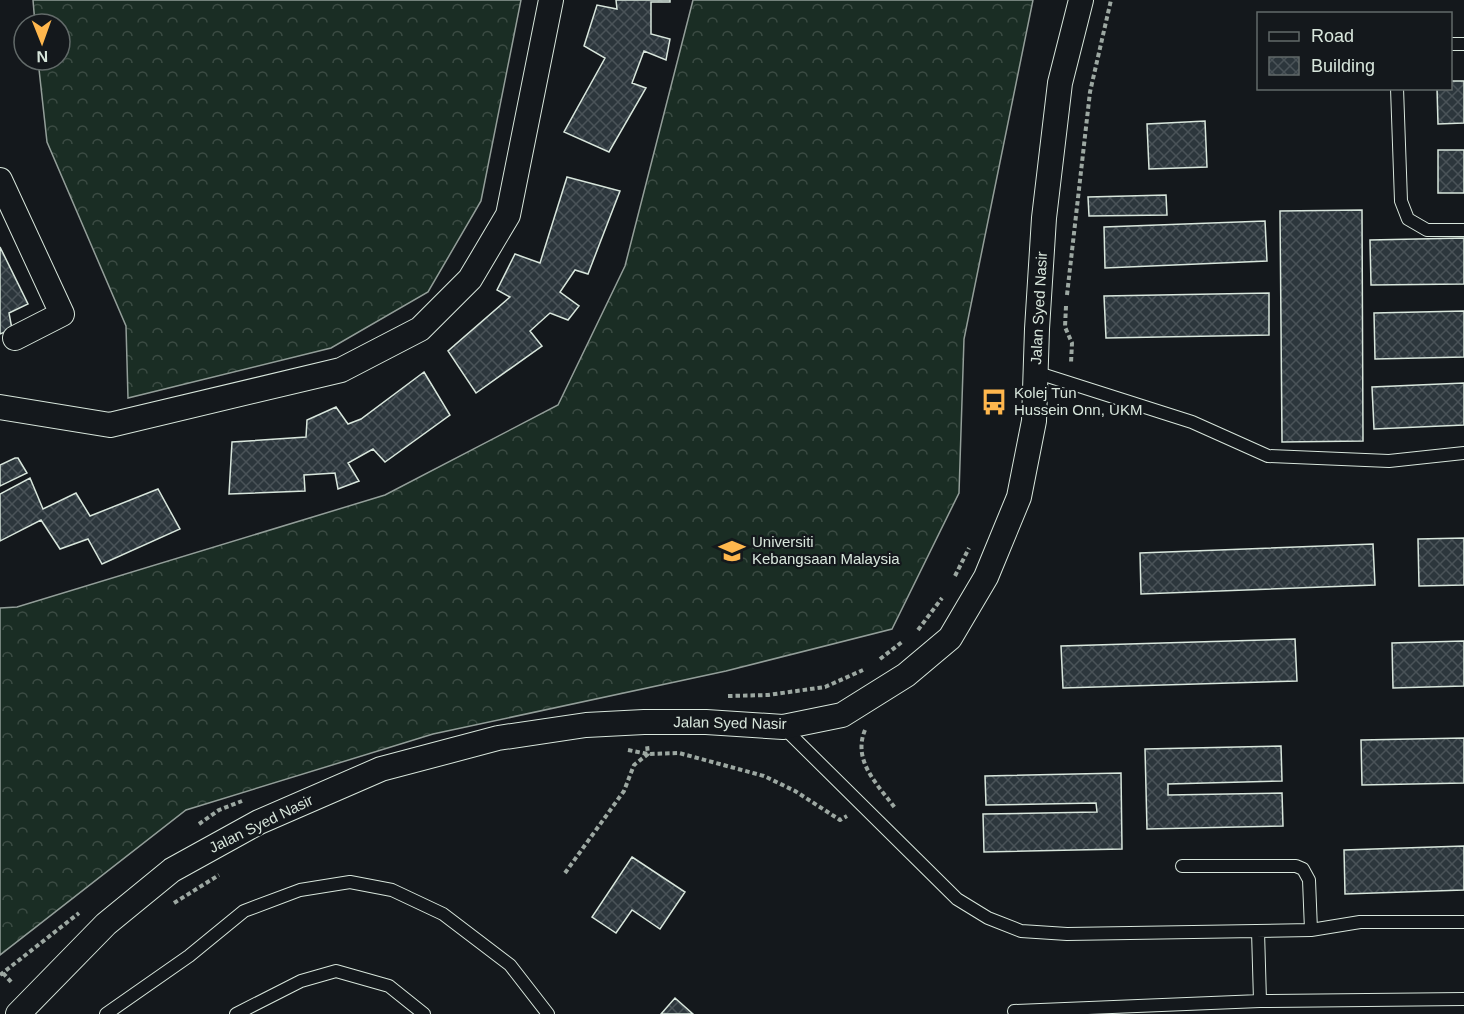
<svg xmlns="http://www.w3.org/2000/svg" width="1464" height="1014" viewBox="0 0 1464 1014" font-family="Arial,sans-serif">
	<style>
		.forest { fill: url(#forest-crowns); stroke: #939e99; stroke-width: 1.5 }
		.building { fill: url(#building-cross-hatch); stroke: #d8e6dc; stroke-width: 1.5 }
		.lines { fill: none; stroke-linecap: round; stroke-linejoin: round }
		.service-casing { stroke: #d8e6dc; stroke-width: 14 }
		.minor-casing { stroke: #d8e6dc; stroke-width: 26 }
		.path { stroke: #9da8a2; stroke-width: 4; stroke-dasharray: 4.5 3; stroke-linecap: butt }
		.service { stroke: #14181c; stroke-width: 12 }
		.minor { stroke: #14181c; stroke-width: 24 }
		.labels { text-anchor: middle; stroke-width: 4.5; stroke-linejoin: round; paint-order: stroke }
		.street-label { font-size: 15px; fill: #d8e6dc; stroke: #14181c }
		.poi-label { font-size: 15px; fill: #d8e6dc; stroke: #14181c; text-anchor: start }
	</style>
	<defs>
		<pattern id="forest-crowns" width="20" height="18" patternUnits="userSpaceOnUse" patternTransform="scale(1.5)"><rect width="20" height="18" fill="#1a2d24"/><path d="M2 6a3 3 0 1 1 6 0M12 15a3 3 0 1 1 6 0" fill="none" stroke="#3b4b43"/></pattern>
		<pattern id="building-cross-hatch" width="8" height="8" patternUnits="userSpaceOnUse" patternTransform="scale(1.5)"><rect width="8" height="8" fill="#2c363c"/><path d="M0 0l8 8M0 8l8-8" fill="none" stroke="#4a5358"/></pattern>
	</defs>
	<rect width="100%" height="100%" fill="#14181c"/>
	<path class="forest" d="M33,0h488l-40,201 -53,91 -97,56 -203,50 -2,-72 -79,-184 -9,-82h22v-36h-25z
		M693,0h340l-69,339 -5,154 -67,136 -166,42 -293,63 -247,76 -186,145v-347l17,-1 368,-112 173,-90 67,-139z"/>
	<path class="building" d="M616,0h54v2h-19v32l19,5 -4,21 -22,-9 -12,32 14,5 -37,64 -45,-20 41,-74 -21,-12 13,-41 20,4z
		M1450,81h14v42l-26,1 -1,-36h13z
		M1205,121l2,46 -58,2 -2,-45z
		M1438,150h26v43h-26z
		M567,177l53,14 -32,83 -13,-4 -15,22 19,14 -11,14 -18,-7 -20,18 12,15 -66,47 -28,-42 62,-54 -13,-7 18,-36 25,9z
		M1166,195l1,20 -78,1 -1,-19z
		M1362,210l1,231 -81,1 -2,-231z
		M1265,221l2,40 -162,7 -1,-41z
		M1464,238v46l-93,1 -1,-45z
		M0,247l28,57 -19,9 3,16 -12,5z
		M1269,293v42l-163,3 -2,-42z
		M1464,311v46l-89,2 -1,-46z
		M424,372l26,43 -65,47 -12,-13 -25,14 11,18 -21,8 -3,-16 -31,2 1,16 -76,3 3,-52 74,-5 1,-17 29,-13 12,17 13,-5z
		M1464,383v42l-90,4 -2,-42z
		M15,458h3l9,15 -27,13v-21z
		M30,478l13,31 33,-16 14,23 68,-27 22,40 -78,35 -14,-25 -28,10 -19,-29 -41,21v-47z
		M1464,538v47l-45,1 -1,-47z
		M1373,544l2,41 -234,9 -1,-41z
		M1295,639l2,42 -234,7 -2,-42z
		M1464,641v45l-71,2 -1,-45z
		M1464,738v45l-102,2 -1,-45z
		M1281,746l1,35 -114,3v11l114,-2 1,33 -136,3 -2,-80z
		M1121,773l1,76 -138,3 -1,-38 114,-2 -1,-9 -110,2 -1,-29z
		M1464,846v44l-119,4 -1,-44z
		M632,857l53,35 -25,37 -28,-19 -16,23 -24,-16z
		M675,998l18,16h-32z"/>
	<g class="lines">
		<g class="service-casing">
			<path id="service" d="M1450,44h14
				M1397,88l4,113 7,18 19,11h37
				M1035,372l157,50 76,34 121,5 75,-8
				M783,727l174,172 31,19 33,13 46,3 244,-4 49,-8h104
				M1182,866h114l7,3 6,11 2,50
				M1260,1001l204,-2
				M1014,1011l246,-10 -2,-70
				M106,1014l83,-58 55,-45 56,-21 50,-8 42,8 51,24 67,51 38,49
				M236,1014l65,-33 35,-10 53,15 35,28"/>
		</g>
		<g class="minor-casing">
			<path id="minor" d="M0,180l62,134 -47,24
				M0,407l110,18 231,-55 79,-41 50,-50 38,-64 43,-215
				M18,1014l88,-90 66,-54 87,-48 122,-53 117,-31 88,-13 58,-3h62l77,5 59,-12 64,-40 44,-37 36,-61 33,-80 15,-76 3,-92 7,-111 16,-135 21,-83"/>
		</g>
		<path class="path" d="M1067,295l23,-203 21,-92
			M1066,306l-1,21 7,16 -1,20
			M955,576l14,-28
			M918,630l24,-32
			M880,659l22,-17
			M728,696l40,-1 57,-8 38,-17
			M865,730c-13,31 13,55 30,78
			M628,750l20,4 31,-1 85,23 31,15 45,29 7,-4
			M199,824l20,-14 23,-9
			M565,873l59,-82 10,-26 14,-11 -1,-9
			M174,903l45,-28
			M3,973l10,11
			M0,975l79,-62"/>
		<use href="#service" class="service"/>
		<use href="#minor" class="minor"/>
	</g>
	<defs>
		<g id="bus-bare" transform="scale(2.07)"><path d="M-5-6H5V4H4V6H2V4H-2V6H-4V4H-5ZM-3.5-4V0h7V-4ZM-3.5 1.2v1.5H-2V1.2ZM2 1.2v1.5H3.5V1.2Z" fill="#ffb74d" stroke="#14181c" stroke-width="2.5" paint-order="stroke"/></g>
		<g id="university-bare" transform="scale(2.07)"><path d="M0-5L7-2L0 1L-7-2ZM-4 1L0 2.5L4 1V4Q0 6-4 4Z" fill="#ffb74d" stroke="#14181c" stroke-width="2.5" paint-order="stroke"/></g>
	</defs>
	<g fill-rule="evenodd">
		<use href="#bus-bare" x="994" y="402"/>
		<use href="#university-bare" x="732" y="551"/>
	</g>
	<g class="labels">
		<g class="street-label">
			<text transform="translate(1039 308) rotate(-87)" y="5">Jalan Syed Nasir</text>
			<text transform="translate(730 723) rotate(1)" y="5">Jalan Syed Nasir</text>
			<text transform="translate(261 824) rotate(-26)" y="5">Jalan Syed Nasir</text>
		</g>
		<g class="poi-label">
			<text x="1014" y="398">Kolej Tun<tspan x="1014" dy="17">Hussein Onn, UKM</tspan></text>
			<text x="752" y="547">Universiti<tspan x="752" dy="17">Kebangsaan Malaysia</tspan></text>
		</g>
	</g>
	<rect x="1257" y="12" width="195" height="78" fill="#14181c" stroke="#626a69" stroke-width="1.5"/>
	<rect x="1269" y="32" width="30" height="9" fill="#14181c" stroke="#626a69" stroke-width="1.5"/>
	<text x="1311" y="42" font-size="18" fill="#d8e6dc">Road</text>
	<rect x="1269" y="57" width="30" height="18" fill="url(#building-cross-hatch)" stroke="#626a69" stroke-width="1.5"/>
	<text x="1311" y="72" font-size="18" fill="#d8e6dc">Building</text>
	<g transform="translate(42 42) rotate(179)"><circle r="28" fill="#14181c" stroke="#626a69" stroke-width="1.5"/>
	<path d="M0-4.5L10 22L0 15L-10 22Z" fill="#ffb74d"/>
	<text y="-9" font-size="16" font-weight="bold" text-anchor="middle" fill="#d8e6dc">N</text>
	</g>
</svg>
